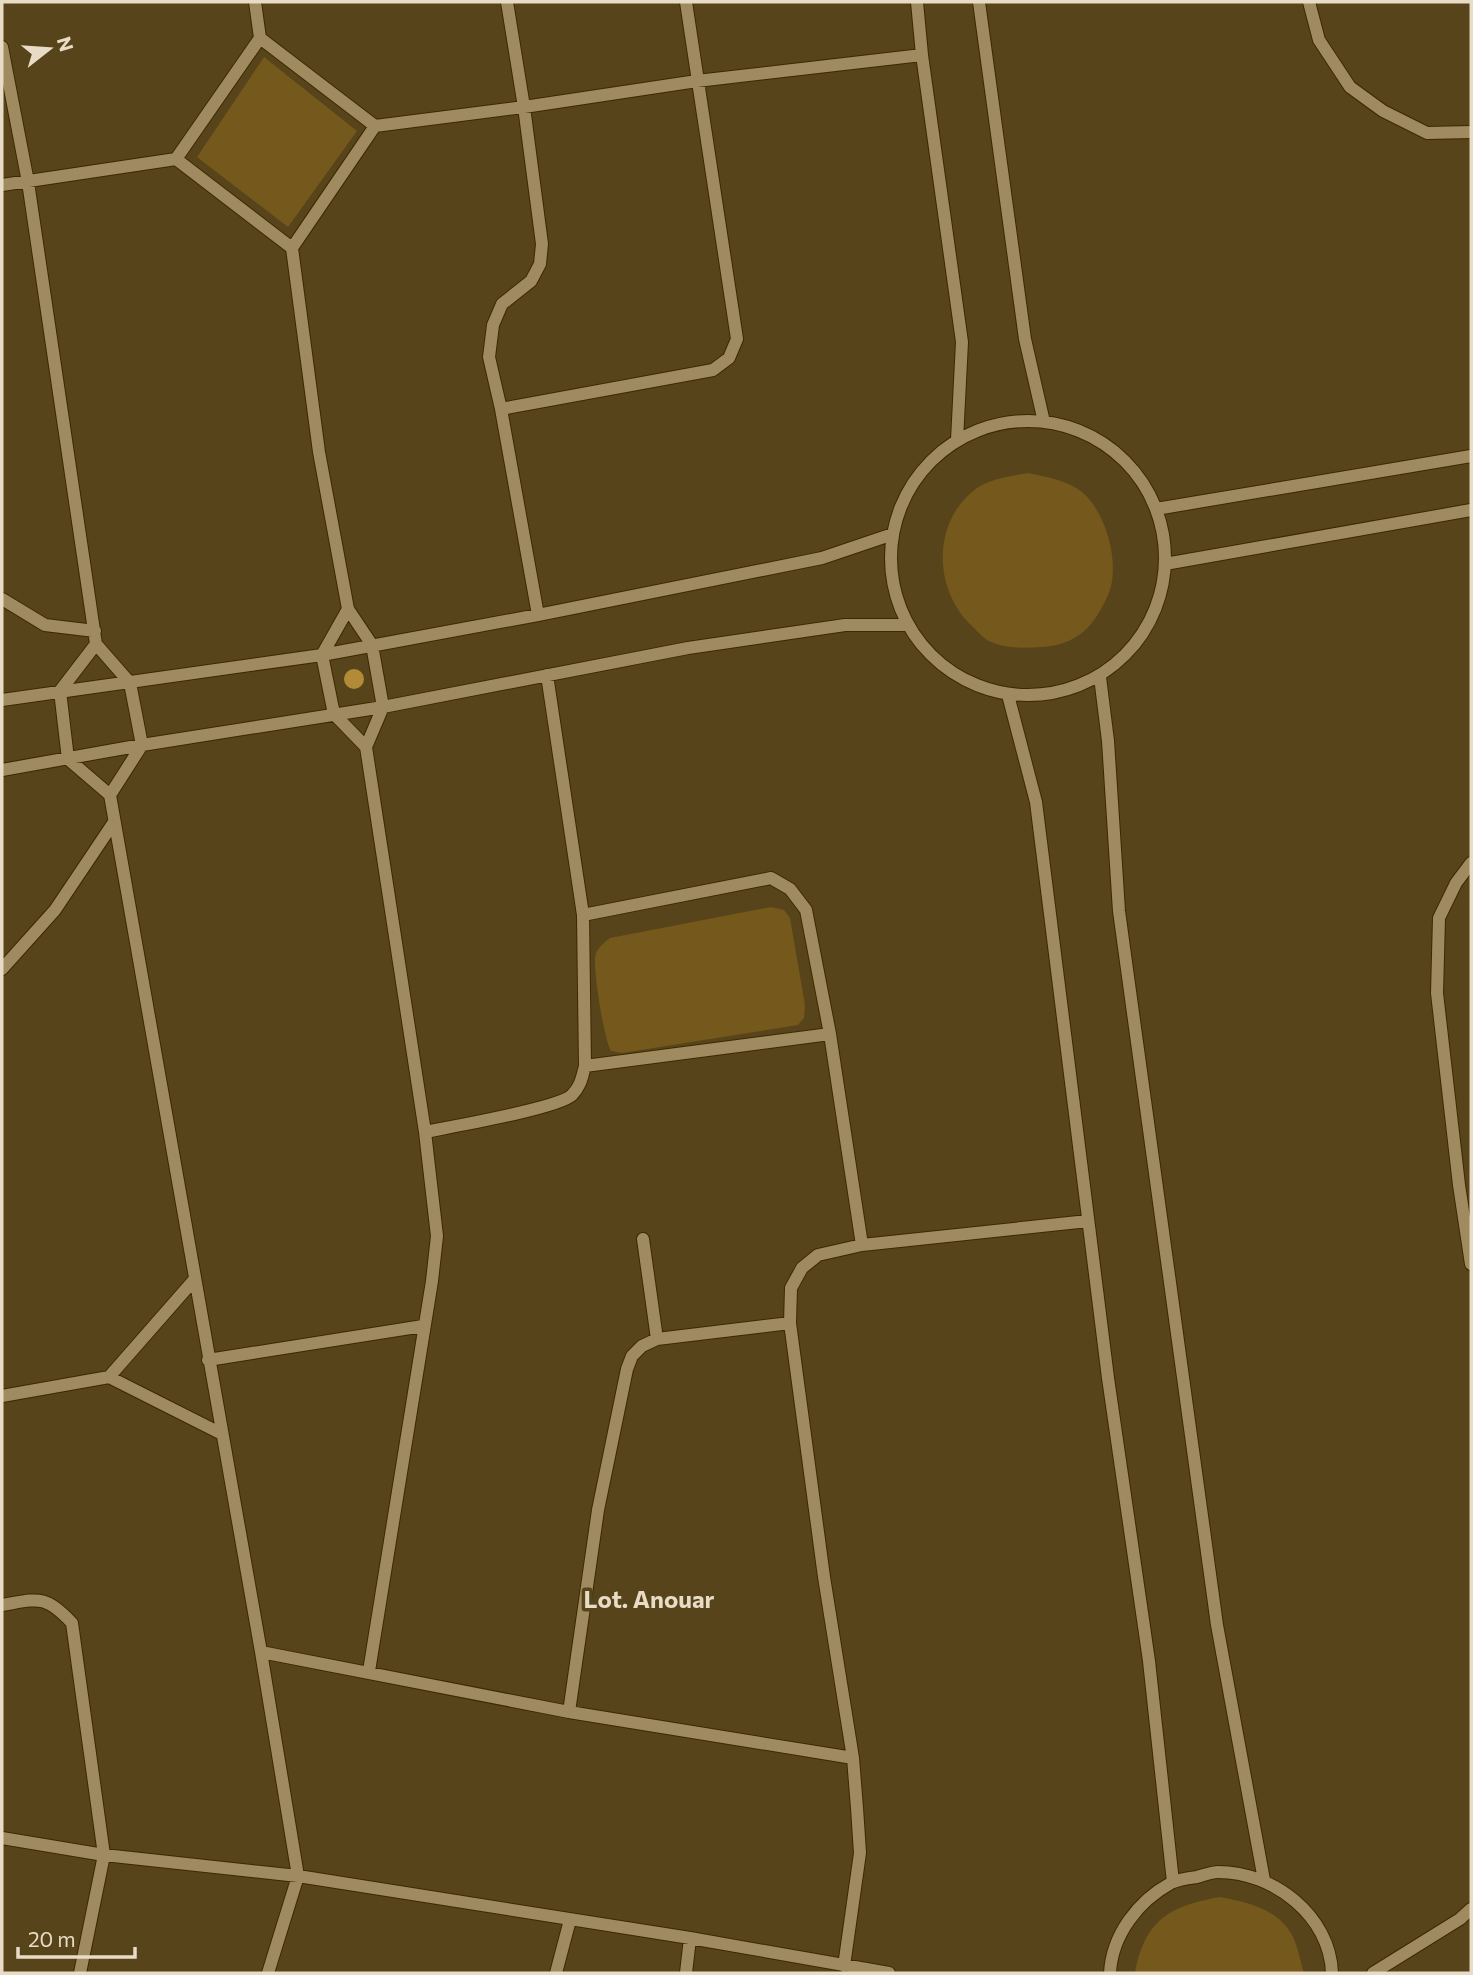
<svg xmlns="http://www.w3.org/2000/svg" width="1473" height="1975" viewBox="0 0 1473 1975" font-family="Commissioner,sans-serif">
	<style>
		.green { fill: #74581c }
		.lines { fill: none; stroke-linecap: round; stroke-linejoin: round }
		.minor-casing { stroke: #3d2900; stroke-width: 14 }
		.minor { stroke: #a08a5f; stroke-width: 12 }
		.tree { fill: #b28a38 }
		.labels { text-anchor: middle; stroke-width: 7; stroke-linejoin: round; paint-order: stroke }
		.quarter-label { font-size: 24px; font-weight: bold; fill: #e8dcc6; stroke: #58441a }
	</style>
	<rect width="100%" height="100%" fill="#58441a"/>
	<path class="green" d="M264,57l93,74 -69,96 -91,-70z
		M1028,473c18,4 39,7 54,19 25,21 39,74 26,103 -14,32 -31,50 -67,52 -17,1 -36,2 -52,-6 -6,-3 -11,-9 -16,-14 -40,-36 -42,-106 4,-139 15,-10 34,-12 51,-15z
		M771,907l13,3 6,8 15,87 -1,13 -6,7 -176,28 -11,-2c-7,-12 -17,-76 -16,-92 1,-10 7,-15 15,-21z
		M1220,1897c27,5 58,12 72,38 6,11 8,26 12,38h-169c10,-53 34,-67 85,-76z"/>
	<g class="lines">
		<g class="minor-casing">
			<path id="minor" d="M255,2l5,36
				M507,2l17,105 18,137 -2,20 -9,17 -29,23 -9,21 -4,32 12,52 37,206
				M917,2l5,53 40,287 -5,98
				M979,2l46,337 19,83
				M1309,2l10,38 31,47 33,24 44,22 44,-1
				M2,47l26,135 68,462 34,39 12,62 -32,50
				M375,126l-83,122 -116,-89 84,-121 115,88 149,-19 173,-26 225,-26
				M2,185l174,-26
				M292,248l27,204 29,157 24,36 11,62 -17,40 59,385 12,104 -5,45 -63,390
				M501,409l212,-39 16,-12 8,-19 -51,-337
				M891 558a137 137 0 1 1 274 0a137 137 0 1 1-274 0Z
				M1156,509l315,-53
				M1165,564l306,-54
				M2,599l43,26 50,6
				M348,609l-26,46 12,59 32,33
				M96,644l-36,47 8,68 42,36 151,857 37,224 -30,97
				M1100,677l8,64 11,170 98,714 47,255
				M1008,695l28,107 72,576 41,283 24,221
				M2,700l320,-45 216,-40 284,-57 71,-24
				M2,770l140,-25 241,-38 305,-59 157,-23h63
				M1471,863l-15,20 -17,35 -2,75 22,192 12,79
				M583,915l188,-37 19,11 16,21 24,124 32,211
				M2,969l53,-59 59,-88
				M585,1066l245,-32
				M425,1132c25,-5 134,-24 147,-37 9,-9 10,-18 13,-29l-2,-151 -36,-240
				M643,1239l14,100
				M208,1360l215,-34
				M109,1377l85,-97
				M2,1396l107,-19 113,57
				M2,1605c36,-6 43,-11 70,18l32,232 -24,118
				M261,1652l308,60 284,46
				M569,1712l29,-202 29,-141 5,-13 10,-10 15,-7 133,-16
				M2,1838l102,17 194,21 392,62 199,35
				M844,1966l16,-113 -3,-45 -4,-50 -29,-181 -34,-254 1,-35 11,-20 16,-13 44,-10 226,-24
				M556,1973l14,-53
				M686,1973l4,-35
				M1110,1973c2,-38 28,-72 61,-90 8,-4 18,-5 26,-6 7,-2 15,-5 21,-5 56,0 112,44 114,101
				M1373,1973l87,-54 11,-10"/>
		</g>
		<use href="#minor" class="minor"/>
	</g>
	<circle class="tree" cx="354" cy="679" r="10"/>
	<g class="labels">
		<g class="quarter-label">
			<text x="649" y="1608">Lot. Anouar</text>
		</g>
	</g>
	<rect width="1473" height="1975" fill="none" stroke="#e8dcc6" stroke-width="7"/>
	<g transform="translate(49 49) rotate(73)" stroke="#58441a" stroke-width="5" paint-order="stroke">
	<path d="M0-5L12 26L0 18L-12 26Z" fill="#e8dcc6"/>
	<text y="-10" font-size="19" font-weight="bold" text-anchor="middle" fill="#e8dcc6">N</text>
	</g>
	<path d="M18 1947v10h117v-10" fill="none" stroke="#e8dcc6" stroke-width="3.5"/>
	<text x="28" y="1947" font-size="21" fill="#e8dcc6" stroke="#58441a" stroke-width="5" paint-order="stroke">20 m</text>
</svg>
